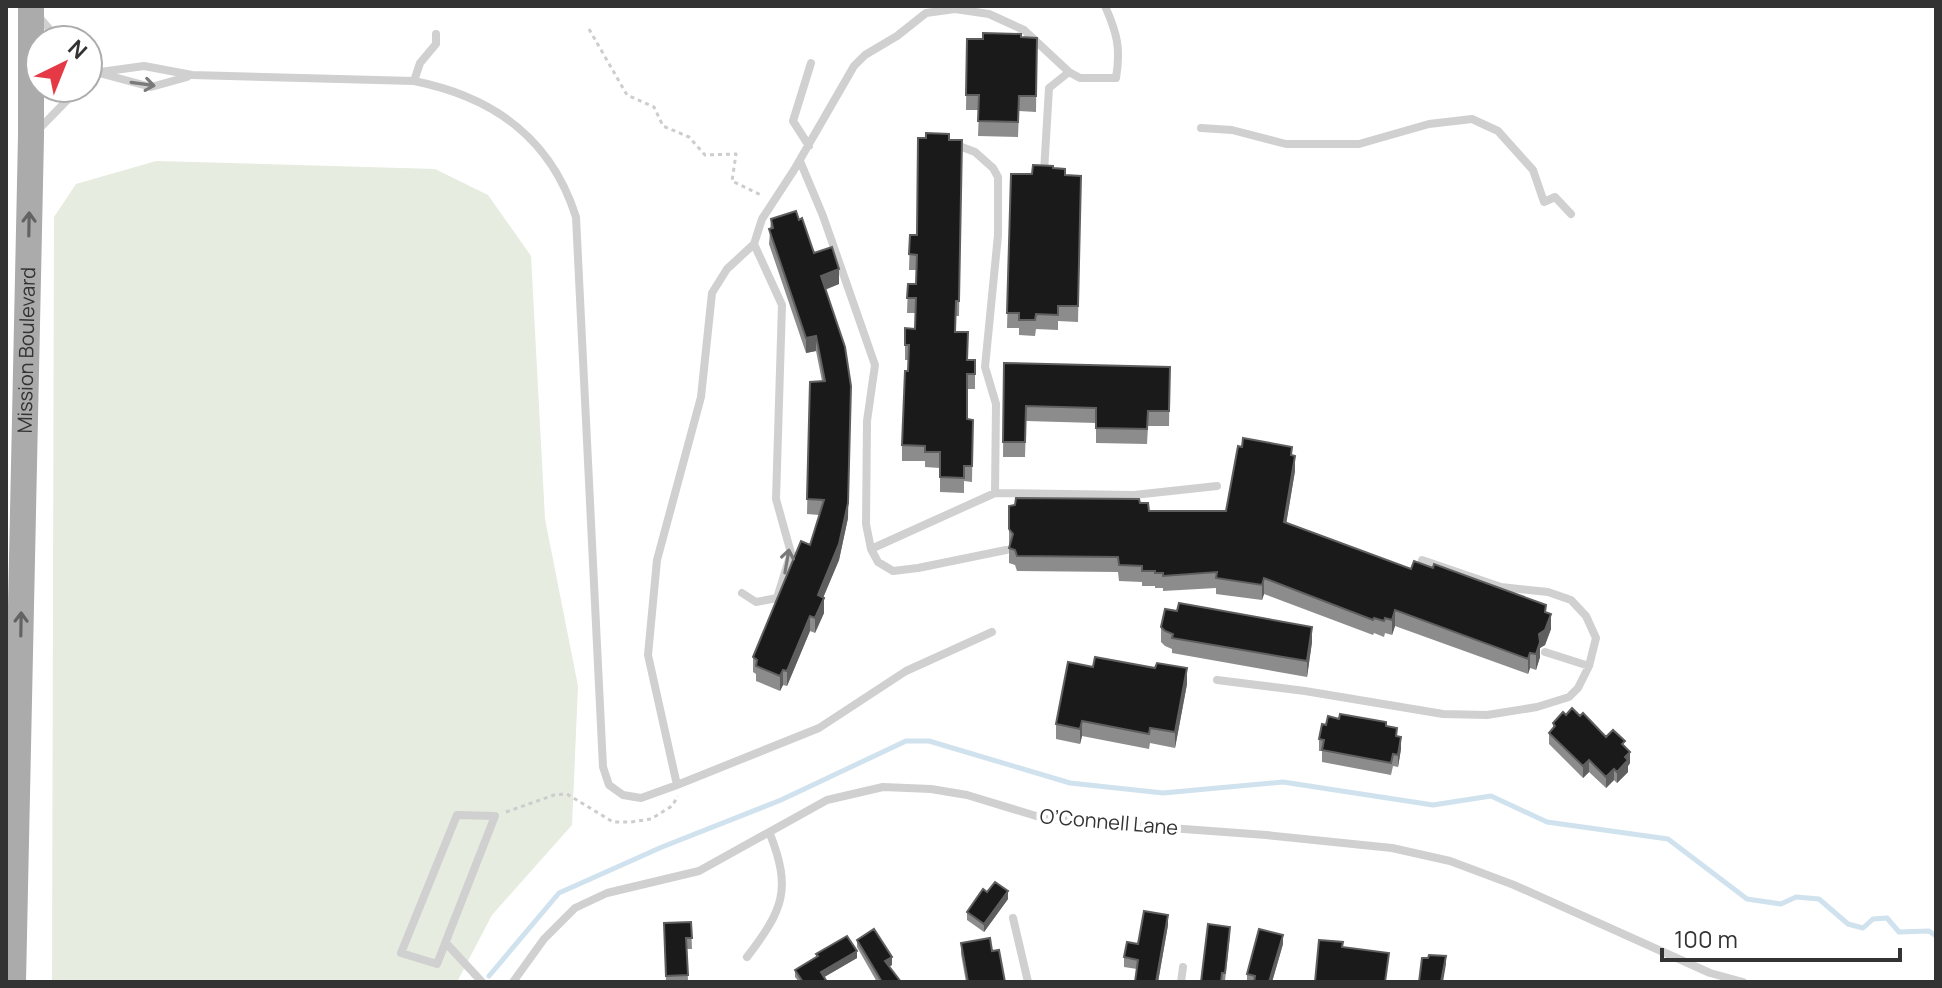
<svg xmlns="http://www.w3.org/2000/svg" width="1942" height="988" viewBox="0 0 1942 988" font-family="Manrope,sans-serif">
	<style>
		.green { fill: #e6ecdf }
		.lines { fill: none; stroke-linecap: round; stroke-linejoin: round }
		.stream { stroke: #cfe2ee; stroke-width: 5 }
		.path { stroke: #cdcdcd; stroke-width: 3; stroke-dasharray: 4 4; stroke-linecap: butt }
		.lane { stroke: #d0d0d0; stroke-width: 8 }
		.primary { stroke: #ababab; stroke-width: 26 }
		.wall { fill: #8c8c8c }
		.shaded-wall { fill: #5f5f5f }
		.building { fill: #1a1a1a; stroke: #5f5f5f; stroke-width: 2 }
		.oneway { stroke: #7a7a7a }
		.oneway2 { stroke: #636363 }
		.labels { text-anchor: middle; stroke-width: 8; stroke-linejoin: round; paint-order: stroke }
		.street-label { font-size: 20px; fill: #333; stroke: #fff }
	</style>
	<rect width="100%" height="100%" fill="#fff"/>
	<path class="green" d="M156,161l279,8 53,26 43,61 14,263 33,167 -6,139 -80,90 -35,67h-405l2,-765 22,-33z"/>
	<g class="lines">
		<path class="stream" d="M489,976l70,-83 103,-46 119,-47 125,-59h23l141,42 93,10 120,-11 150,23 58,-9 56,26 121,17 79,60 34,5 15,-7 23,2 29,25 15,4 10,-9 14,-1 12,14 30,-1 7,5"/>
		<path class="path" d="M589,29l38,66 27,12 9,19 26,11 16,18 31,-1 -4,27 31,15
			M506,812l48,-17 13,-1 46,28h18l20,-3 21,-13 6,-10"/>
		<path class="lane" d="M39,17l20,23
			M88,70l63,17 36,-10
			M88,78l5,-5 51,-7 48,9 222,6c80,16 137,57 162,136l27,550 6,18 14,10 18,3 36,-13 142,-57 87,-57 86,-39
			M414,81l6,-18 16,-19v-10
			M1201,128l31,2 54,14h73l70,-20 43,-5 26,12 35,39 11,32 11,-5 16,17
			M38,130l41,-42
			M809,146l-16,-25 18,-58
			M800,161l23,55 52,149 -8,56 -1,103 5,25 7,13 15,9 25,-3 88,-18
			M1044,172l5,-84 20,-16
			M995,493l139,2 83,-9
			M871,549l124,-56 1,-89 -11,-37 13,-132v-58l-5,-9 -18,-16 -21,-8
			M742,593l14,9 21,-4 14,-45 -15,-54 6,-194 -28,-61 8,-25 32,-49 60,-104 11,-11 32,-19 29,-23 29,-4 34,5 35,16 45,42 11,6h36c5,-30 1,-45 -11,-72
			M1545,652l44,14
			M1217,680l88,11 138,23 44,1 50,-8 32,-10 9,-9 11,-22 7,-28 -10,-22 -15,-16 -23,-8 -47,-5 -79,-27
			M677,785l-29,-130 9,-95 44,-163 11,-104 15,-24 27,-25
			M457,815l38,1 -58,148 -36,-11z
			M1013,918l15,64
			M446,943l36,39
			M747,957c36,-47 45,-67 23,-123
			M513,982l31,-43 31,-31 32,-15 92,-22 128,-71 56,-13 48,2 36,6 79,24 220,16 126,13 58,13 64,24 196,88 33,9
			M1181,982l2,-15"/>
		<path class="primary" id="s1" d="M13,982l18,-846v-130"/>
	</g>
	<path class="wall" d="M1021,37l16,1 -1,74 -17,-1 -1,26 -40,-1 1,-26h-13l1,-71z
		M926,138l36,2 -3,176h-3l-1,16 12,28h8v29h-8v30l6,1 -1,62 -8,-1v12l-24,-1v-24l-15,-1v-6h-23v-16l7,-85h-4v-32l10,1 1,-16h-9l1,-29h8l1,-14h-8l1,-35h7z
		M1053,168l12,7 16,1 -3,146 -20,-1v9l-22,-1 -1,7 -16,-1v-7h-12l4,-154h21z
		M771,219l28,1 15,33 25,31 -14,6 23,228 -9,42 -16,38 1,15 -9,20 -5,-2 -23,55 -4,-1 -3,6 -24,-10v-7l-3,-2v-15l57,-112 9,-30 -12,-1 3,-132 12,-1 -6,-30 -10,2 -37,-109z
		M1004,363l166,4 -1,59h-21l-1,18 -51,-1v-20l-70,-2 -1,36h-22z
		M1292,455l3,16 -9,52 125,46 135,43 5,17 -6,16 -5,3v9l-4,13 -6,-2 -2,6 -133,-48 -3,9 -7,-2 -1,4 -10,-4 -1,2 -109,-41 -2,6 -46,-6v-6l-53,3v-3h-8v-2h-13v-4l-23,-1 -1,-9 -101,-1 -2,-6 -6,-2v-57l131,-3 9,8h77z
		M1161,627l151,15 -5,35 -135,-24v-4l-7,-3 -4,-4z
		M1187,684l-12,64 -25,-5 -1,6 -67,-13 -2,8 -24,-5v-15z
		M1566,715l14,1 26,21 19,9 5,17 -2,3v6l-11,11 -3,-3 -8,8 -17,-16 -6,6 -34,-34v-11l4,-4v-6z
		M1326,725l60,1 11,10 4,13 -3,18 -5,-1 -2,9 -69,-13v-11h-3v-12z
		M987,892l21,7 -24,33 -17,-12v-8z
		M691,922l1,27h-5l1,33h-22l-2,-59z
		M1168,925l-10,57h-23l2,-13 -13,-2v-10l14,-13z
		M1230,934l-5,47 -24,1z
		M857,940l35,25 -3,1 12,16h-24l-20,-35z
		M961,943l31,8 13,31h-39l-5,-28z
		M1283,944l-11,38h-25v-8z
		M816,954l41,4 -33,19 3,5h-28l-4,-5v-7l21,-13z"/>
	<path class="shaded-wall" d="M839,269v15l-18,7v-15z
		M816,336v15l-10,2v-15z
		M851,386l-3,132 -9,42 -19,45 4,-7v15l-9,20v-15z
		M1295,456v15l-11,66v-15z
		M1264,578v16l-2,6v-15z
		M1395,610v16l-3,9v-15z
		M1551,614v15l-6,16 -5,3v9l-4,13v-16l3,-20z
		M810,616v15l-23,55v-15z
		M1312,627v15l-5,35v-16z
		M1530,653v15l-2,6v-15z
		M1187,668v16l-12,64v-16z
		M783,670v15l-3,6v-15z
		M1082,721v15l-2,8v-15z
		M1401,737v12l-3,18v-12z
		M1630,752v11l-2,3v6l-11,11v-11l8,-15z
		M1589,760v12l-6,6v-12z
		M1614,769v11l-8,8v-11z
		M1008,891v8l-24,33v-8z
		M1168,915v10l-10,57h-2z
		M1283,935v9l-11,38h-3z
		M857,951v7l-36,21v-7z
		M1446,956v8l-3,18h-2z
		M892,957v8l-7,4v-8z"/>
	<path class="building" d="M983,33l38,1v3l16,1 -1,58h-17l-1,26 -40,-1 1,-26h-13l1,-56h16z
		M926,133l23,1v6h13l-3,161h-3l-1,31h13l-1,28h8v14h-8v45l6,1 -1,46h-8v12l-24,-1v-25h-15v-6l-23,-1 3,-74h3l1,-26h-4v-17l10,1 1,-31h-9l1,-14h8l1,-29 -8,-1 1,-19h7l1,-97h8z
		M1033,165l20,1v2l12,1v6l16,1 -3,130h-20v9l-22,-1 -1,6h-16v-7h-12l4,-139h21z
		M796,211l3,9 3,-2 12,35 18,-6 7,22 -18,7 24,71 6,39 -3,117 -9,41 -21,51 6,3 -9,20 -5,-2 -23,55 -4,-1 -3,6 -24,-10 1,-6 -4,-3 48,-116 9,4 14,-45 -17,-1 3,-117 15,-1 -9,-45 -10,2 -37,-109 4,-1 -2,-9z
		M1004,363l166,4 -1,44h-21l-1,18 -51,-1v-20l-70,-2 -1,36h-22z
		M1243,438l49,9 -1,8 4,1 -11,66 127,47 3,-8 19,7 1,-4 112,41 -1,7 6,2 -6,16 -6,4 1,8 -4,12 -6,-1 -2,6 -133,-49 -3,10 -7,-2 -1,3 -10,-3 -1,2 -109,-42 -2,7 -46,-7 1,-6 -54,4v-3h-8v-2h-13v-5l-23,-1 -1,-8 -101,-1 -2,-6 -6,-2 4,-14 -4,-5v-23l6,-1 1,-7 123,1 1,4h8l1,8h77l12,-65 4,1z
		M1179,603l133,24 -5,34 -135,-23 1,-4 -8,-3 -4,-4 4,-18 12,2z
		M1095,657l60,11 2,-5 30,5 -12,64 -25,-4 -1,6 -67,-13 -2,8 -24,-5 12,-62 25,5z
		M1572,708l8,8 3,-3 23,24 7,-7 12,11 -3,3 8,8 -5,5 3,3 -11,12 -3,-3 -8,8 -17,-17 -6,6 -34,-33 6,-7 -2,-3 10,-11 3,3z
		M1340,714l46,8v4l11,2 -1,8 5,1 -3,18 -5,-1 -2,9 -69,-13 2,-10 -5,-1 3,-15 4,1 2,-9 11,3z
		M995,882l13,9 -24,33 -17,-12 16,-23 4,3z
		M1144,911l24,4 -12,67h-21l3,-22 -14,-3 3,-15 11,2z
		M691,922l1,16h-6l2,37 -22,1 -2,-53z
		M1208,924l22,3 -5,46h-3l-1,9h-20z
		M874,929l18,28 -7,4 16,21h-19l-25,-42z
		M1259,929l24,6 -14,47h-15l1,-6 -8,-2z
		M847,936l10,15 -36,21 6,10h-24l-8,-12 23,-14 -2,-2z
		M990,938l2,13 7,-1 6,32h-37l-7,-39z
		M1319,940l24,2 -1,5 47,6 -4,29h-70z
		M1429,955l17,1 -5,26h-22l3,-24h6z"/>
	<defs><path id="oneway-shaft" d="M-6 0H5M1.5-3L5.5 0L1.5 3" fill="none" stroke-width="1.6" stroke-linecap="round" stroke-linejoin="round" transform="scale(2)"/></defs>
	<g class="oneway">
		<use href="#oneway-shaft" transform="translate(143 84) rotate(8)"/>
		<use href="#oneway-shaft" transform="translate(787 561) rotate(-80)"/>
	</g>
	<g class="oneway2">
		<use href="#oneway-shaft" transform="translate(29 224) rotate(-89)"/>
		<use href="#oneway-shaft" transform="translate(21 624) rotate(-89)"/>
	</g>
	<g class="labels">
		<g class="street-label">
			<text dy="7" stroke="none"><textPath href="#s1" startOffset="632">Mission Boulevard</textPath></text>
			<text transform="translate(1109 822) rotate(5)" y="7">O’Connell Lane</text>
		</g>
	</g>
	<rect width="1942" height="988" fill="none" stroke="#333333" stroke-width="16"/>
	<g transform="translate(64 64) rotate(43)"><circle r="38" fill="#ffffff" stroke="#adadad" stroke-width="2"/>
	<path d="M0-6L14 30L0 20L-14 30Z" fill="#e63946"/>
	<text y="-12" font-size="22" font-weight="bold" text-anchor="middle" fill="#333333">N</text>
	</g>
	<path d="M1662 948v12h238v-12" fill="none" stroke="#333333" stroke-width="4"/>
	<text x="1674" y="948" font-size="24" fill="#333333" stroke="#ffffff" stroke-width="6" paint-order="stroke">100 m</text>
</svg>
